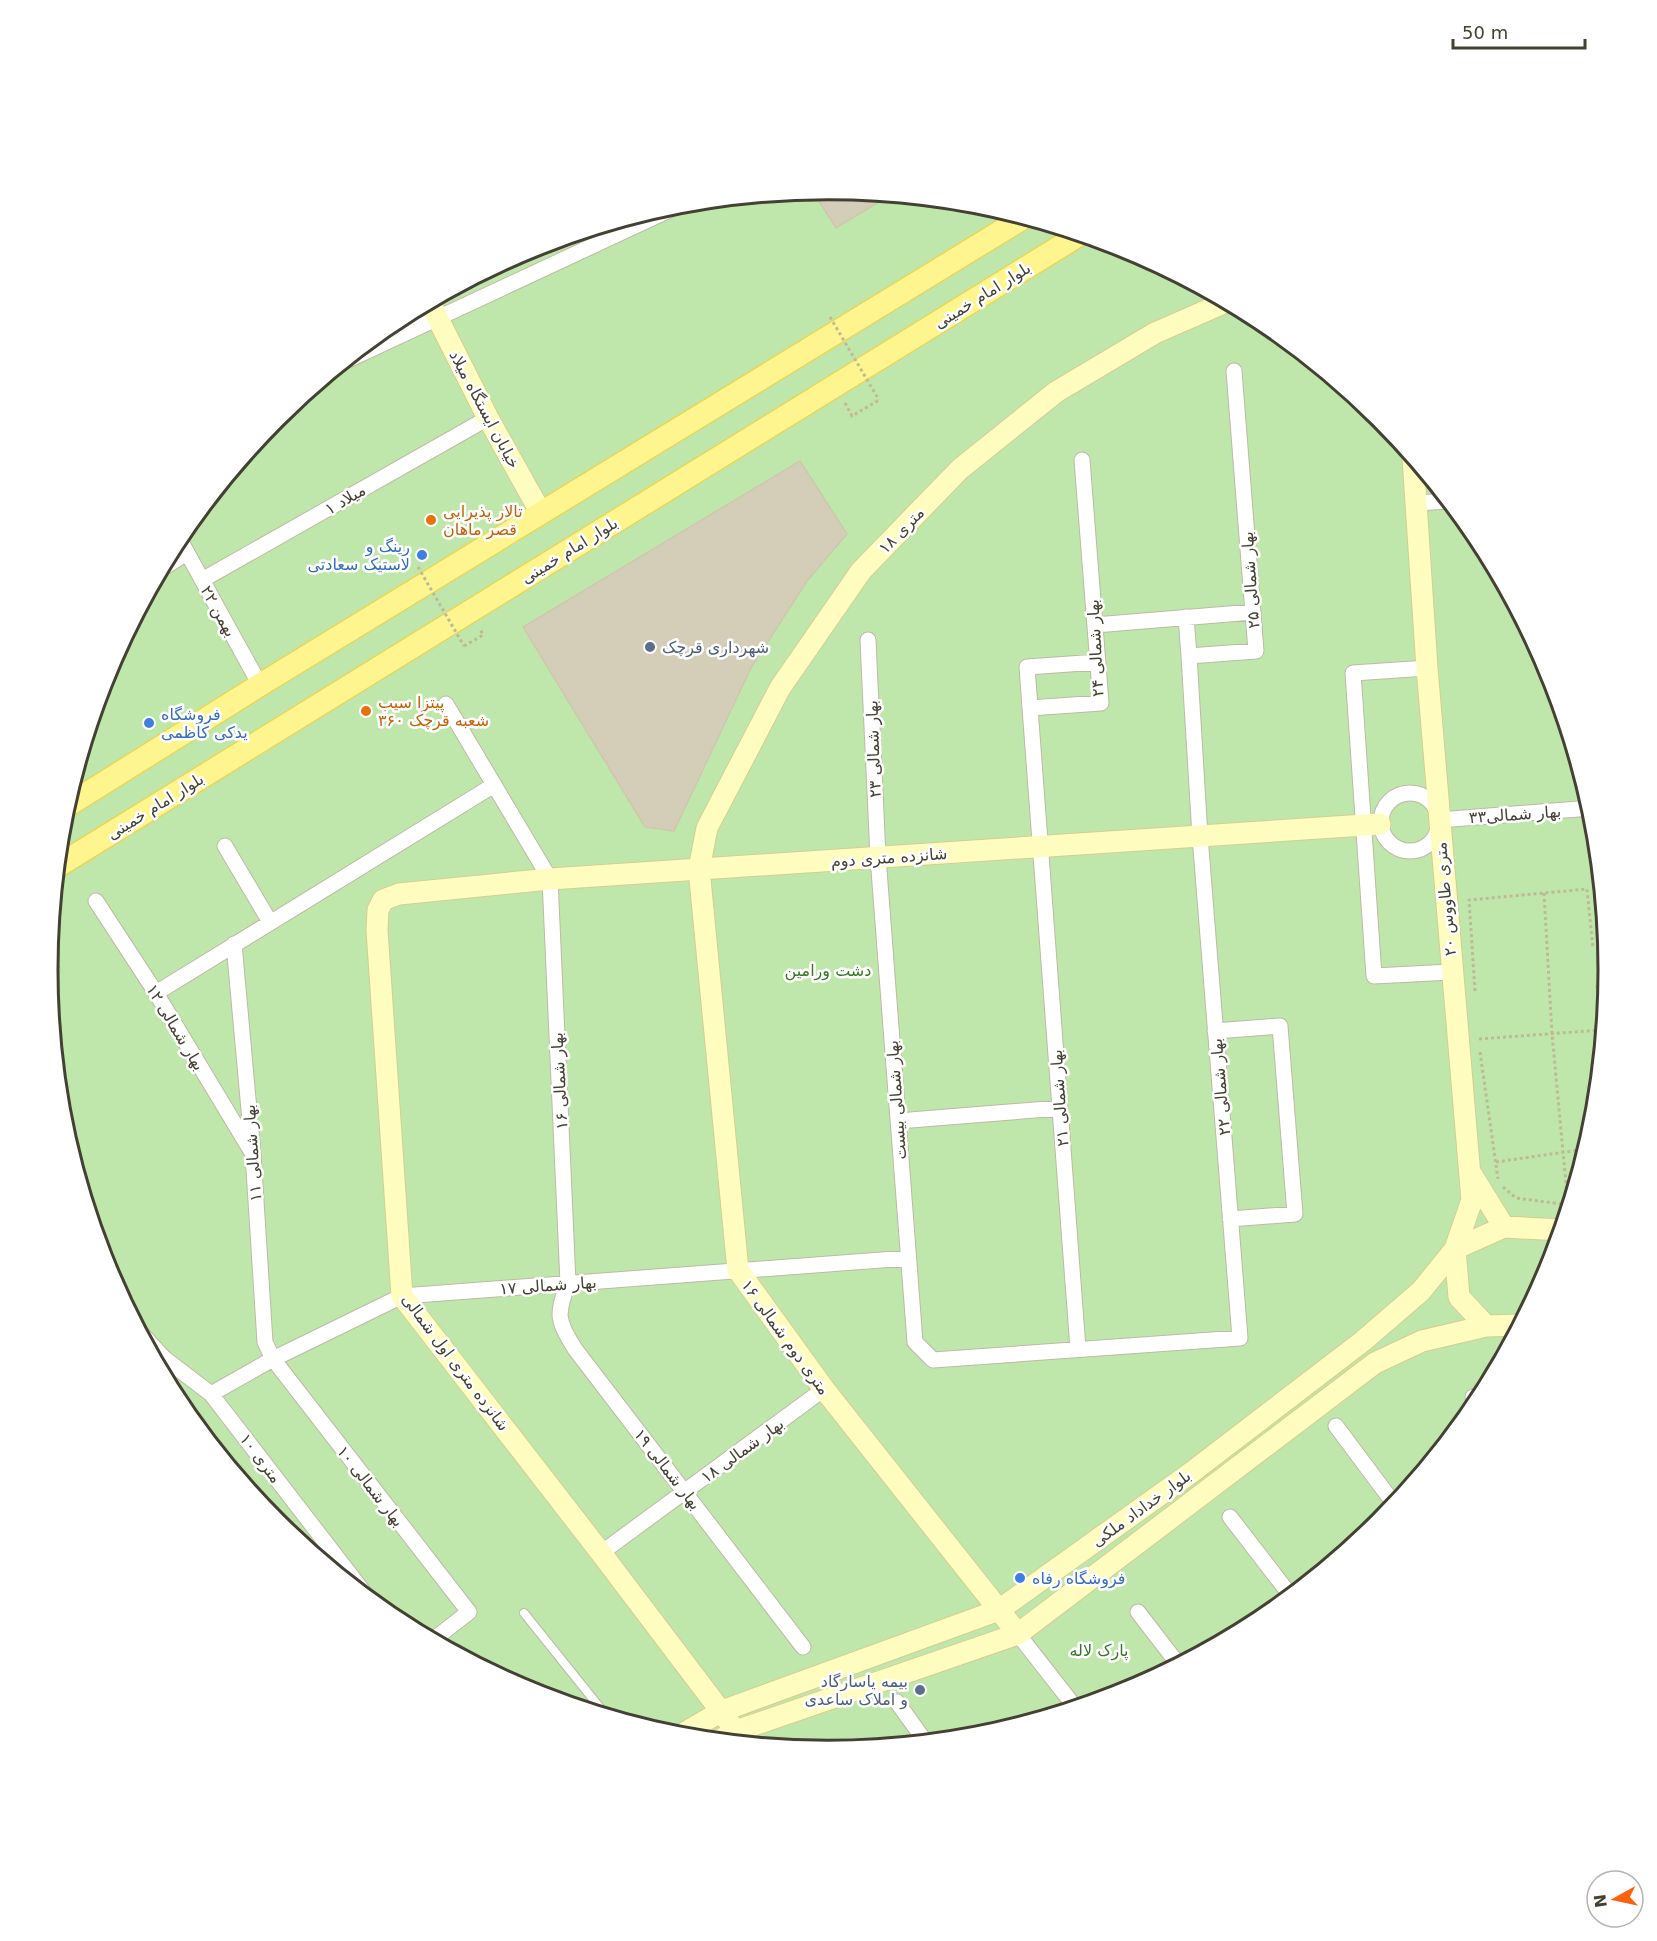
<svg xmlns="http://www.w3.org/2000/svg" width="1657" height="1941" viewBox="0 0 1657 1941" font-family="'DejaVu Sans',Vazirmatn,sans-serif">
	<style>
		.green { fill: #c0e7ab }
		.building { fill: #d4ceb8; stroke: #cec8ac; stroke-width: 1.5 }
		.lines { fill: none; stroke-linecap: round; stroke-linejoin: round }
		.lane-casing { stroke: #bdbaa6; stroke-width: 10 }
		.street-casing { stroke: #bdbaa6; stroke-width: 17 }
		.secondary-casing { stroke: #d3cf92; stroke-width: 23 }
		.primary-casing { stroke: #e5d75e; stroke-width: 25 }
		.path { stroke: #bfb997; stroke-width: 3; stroke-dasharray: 3 3; stroke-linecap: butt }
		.lane { stroke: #fff; stroke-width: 8 }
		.street { stroke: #fff; stroke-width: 15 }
		.secondary { stroke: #fffcc0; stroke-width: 21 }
		.primary { stroke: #fff58f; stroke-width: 22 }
		.path-bridge { stroke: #bfb997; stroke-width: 3; stroke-dasharray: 3 3; stroke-linecap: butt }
		.food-dot { fill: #e8710a; stroke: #fff; stroke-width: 2 }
		.shop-dot { fill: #3f7fe0; stroke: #fff; stroke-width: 2 }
		.service-dot { fill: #5c6f8a; stroke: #fff; stroke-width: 2 }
		.labels { text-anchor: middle; stroke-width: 5; stroke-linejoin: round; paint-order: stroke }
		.street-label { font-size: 16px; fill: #444033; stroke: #fff }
		.food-label { font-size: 16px; fill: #c56008; stroke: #fff; text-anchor: start }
		.shop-label { font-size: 16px; fill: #366cbe; stroke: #fff; text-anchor: start }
		.service-label { font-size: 16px; fill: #4e5e75; stroke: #fff; text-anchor: start }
		.park-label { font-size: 16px; fill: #357626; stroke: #fff }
		.rim { fill: none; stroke: #444033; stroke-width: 3 }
	</style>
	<rect width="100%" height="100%" fill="#f2f0e3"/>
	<path class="green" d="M50 971a778 778 0 1 1 1556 0a778 778 0 1 1-1556 0Z"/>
	<path class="building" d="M829,190h3l57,6 -53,32 -23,-36z
		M800,461l47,73 -40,47 -56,87 -77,163 -29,-4 -122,-200z"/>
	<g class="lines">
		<g class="lane-casing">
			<path id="lane" d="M524,1613l81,101"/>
		</g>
		<g class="street-casing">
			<path id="street" d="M348,360l332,-155
				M1417,503l31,-2
				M179,538l81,147
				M163,568l24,-15
				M202,580l286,-162
				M1186,617l3,39
				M1095,625l158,-13
				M868,640l10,217 37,485 18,18 307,-22 -40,-502 -11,-180 67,-5 -22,-280
				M1427,668l-74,5 21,303 77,-4
				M446,704l104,175 18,404c-12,33 -11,36 7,66l228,298
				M1030,708l-3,-41 71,-5
				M1381 822a29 29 0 1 1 58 0a29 29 0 1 1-58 0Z
				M1439,820l152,-12
				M225,846l45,76
				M96,901l60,92 95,158
				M234,944l19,210 12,188 8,17 196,253 -36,28
				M1608,956l1,17
				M48,972l4,-2
				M156,993l338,-208
				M1215,1031l65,-5 15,188 -65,5
				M898,1121l162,-13
				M142,1334l22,24 47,36 155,201
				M1078,1349l-48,-641 71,-5 -19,-243
				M211,1394l62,-35 129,-63 506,-38
				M1473,1397l5,6
				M1336,1426l59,79
				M1230,1517l61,79
				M601,1553l223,-164
				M1138,1612l40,52
				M1018,1634l57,73
				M897,1702l28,39"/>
		</g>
		<g class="secondary-casing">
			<path id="secondary" d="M430,303l58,115 53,95
				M1413,458l14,210 45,532 -17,49 4,48 27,29
				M1472,1175l32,52
				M1018,1634l-194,-245 -86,-119 -39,-401 8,-41 73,-140 81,-117 99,-102 96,-77 99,-59 71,-31
				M679,1736l43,-25 277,-101 193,-138 171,-131 58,-50 34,-42 49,-22 58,3
				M720,1740l16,-9 282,-97 357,-271 47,-22 64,-15 34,-1
				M745,1743l-144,-190 -199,-257 -25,-366 1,-20 5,-10 16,-6 151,-15 830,-55"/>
		</g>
		<g class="primary-casing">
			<path id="primary" d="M67,806l193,-121 763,-467
				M58,866l1021,-631"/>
		</g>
		<path class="path" d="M845,403l7,13 27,-16
			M464,646l19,-11 -3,-6
			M1544,893l8,141 16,171
			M1597,985l5,52
			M1475,991l-6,-91 118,-11 6,59
			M1479,1039l123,-9
			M1480,1052l18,127
			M1496,1162l90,-13
			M1503,1187l13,11 53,7"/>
		<use href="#lane" class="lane"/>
		<use href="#street" class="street"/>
		<use href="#secondary" class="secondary"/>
		<use href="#primary" class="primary"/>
		<path class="path-bridge" d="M830,317l49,83
			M418,567l46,79"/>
	</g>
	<g class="food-dot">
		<circle cx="431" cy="520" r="6"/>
		<circle cx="366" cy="711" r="6"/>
	</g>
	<g class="shop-dot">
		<circle cx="422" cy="555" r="6"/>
		<circle cx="149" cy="723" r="6"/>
		<circle cx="1020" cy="1578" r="6"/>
	</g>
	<g class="service-dot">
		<circle cx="650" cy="647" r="6"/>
		<circle cx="920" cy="1690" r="6"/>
	</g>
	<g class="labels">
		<g class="street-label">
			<text transform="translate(982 295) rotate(-32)" y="6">بلوار امام خمینی</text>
			<text transform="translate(485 409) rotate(62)" y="6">خیابان ایستگاه میلاد</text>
			<text transform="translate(345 499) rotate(-30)" y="6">میلاد ۱</text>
			<text transform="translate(901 530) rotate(-46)" y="6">۱۸ متری</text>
			<text transform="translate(569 550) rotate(-32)" y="6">بلوار امام خمینی</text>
			<text transform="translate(1250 580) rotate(-94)" y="6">بهار شمالی ۲۵</text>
			<text transform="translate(219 611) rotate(61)" y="6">۲۲ بهمن</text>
			<text transform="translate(1095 648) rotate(-93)" y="6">بهار شمالی ۲۴</text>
			<text transform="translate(873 749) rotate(-92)" y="6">بهار شمالی ۲۳</text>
			<text transform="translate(155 806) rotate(-32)" y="6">بلوار امام خمینی</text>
			<text transform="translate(1515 814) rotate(-4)" y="6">بهار شمالی۳۳</text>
			<text transform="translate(889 857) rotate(-4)" y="6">شانزده متری دوم</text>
			<text transform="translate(1445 899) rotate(-95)" y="6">۲۰ متری طاووس</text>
			<text transform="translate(176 1027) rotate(59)" y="6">بهار شمالی ۱۲</text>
			<text transform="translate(559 1081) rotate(-93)" y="6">بهار شمالی ۱۶</text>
			<text transform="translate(1220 1087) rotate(-95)" y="6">بهار شمالی ۲۲</text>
			<text transform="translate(1059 1098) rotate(-94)" y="6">بهار شمالی ۲۱</text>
			<text transform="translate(896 1100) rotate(-94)" y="6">بهار شمالی بیست</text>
			<text transform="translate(252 1153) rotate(-94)" y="6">بهار شمالی ۱۱</text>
			<text transform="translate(548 1285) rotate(-4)" y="6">بهار شمالی ۱۷</text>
			<text transform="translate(786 1337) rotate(54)" y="6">۱۶ متری دوم شمالی</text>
			<text transform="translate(456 1362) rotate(53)" y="6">شانزده متری اول شمالی</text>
			<text transform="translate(742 1450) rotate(-36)" y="6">بهار شمالی ۱۸</text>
			<text transform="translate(261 1458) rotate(53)" y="6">۱۰ متری</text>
			<text transform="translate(668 1469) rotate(52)" y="6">بهار شمالی ۱۹</text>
			<text transform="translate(371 1486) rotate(52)" y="6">بهار شمالی ۱۰</text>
			<text transform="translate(1141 1508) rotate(-36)" y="6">بلوار خداداد ملکی</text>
		</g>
		<g class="food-label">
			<text x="443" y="517">تالار پذیرایی<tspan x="443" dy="18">قصر ماهان</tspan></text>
			<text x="378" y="708">پیتزا سیب<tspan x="378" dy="18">۳۶۰ شعبه قرچک</tspan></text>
		</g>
		<g class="shop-label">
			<text x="410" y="552" text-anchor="end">رینگ و<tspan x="410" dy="18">لاستیک سعادتی</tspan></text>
			<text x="161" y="720">فروشگاه<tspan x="161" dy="18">یدکی کاظمی</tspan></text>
			<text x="1032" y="1584">فروشگاه رفاه</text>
		</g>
		<g class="service-label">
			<text x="662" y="653">شهرداری قرچک</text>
			<text x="908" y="1687" text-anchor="end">بیمه پاسارگاد<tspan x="908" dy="18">و املاک ساعدی</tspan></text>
		</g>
		<g class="park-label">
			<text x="828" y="976">دشت ورامین</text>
			<text x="1099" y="1656">پارک لاله</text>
		</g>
	</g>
	<path d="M0 0H1657V1941H0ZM58 970a770 770 0 1 1 1540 0a770 770 0 1 1-1540 0Z" fill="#fff" fill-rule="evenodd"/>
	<path class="rim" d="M58 970a770 770 0 1 1 1540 0a770 770 0 1 1-1540 0Z"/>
	<g transform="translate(1615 1899) rotate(262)"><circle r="28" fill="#ffffff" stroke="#b4b3ad" stroke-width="1.5"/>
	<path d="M0-4.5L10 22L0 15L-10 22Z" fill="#fd620f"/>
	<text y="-9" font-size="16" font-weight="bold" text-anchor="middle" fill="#444033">N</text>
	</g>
	<path d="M1453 39v9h132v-9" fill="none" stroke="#444033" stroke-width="3"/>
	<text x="1462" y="39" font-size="18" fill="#444033" stroke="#ffffff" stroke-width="4.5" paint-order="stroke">50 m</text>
</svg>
